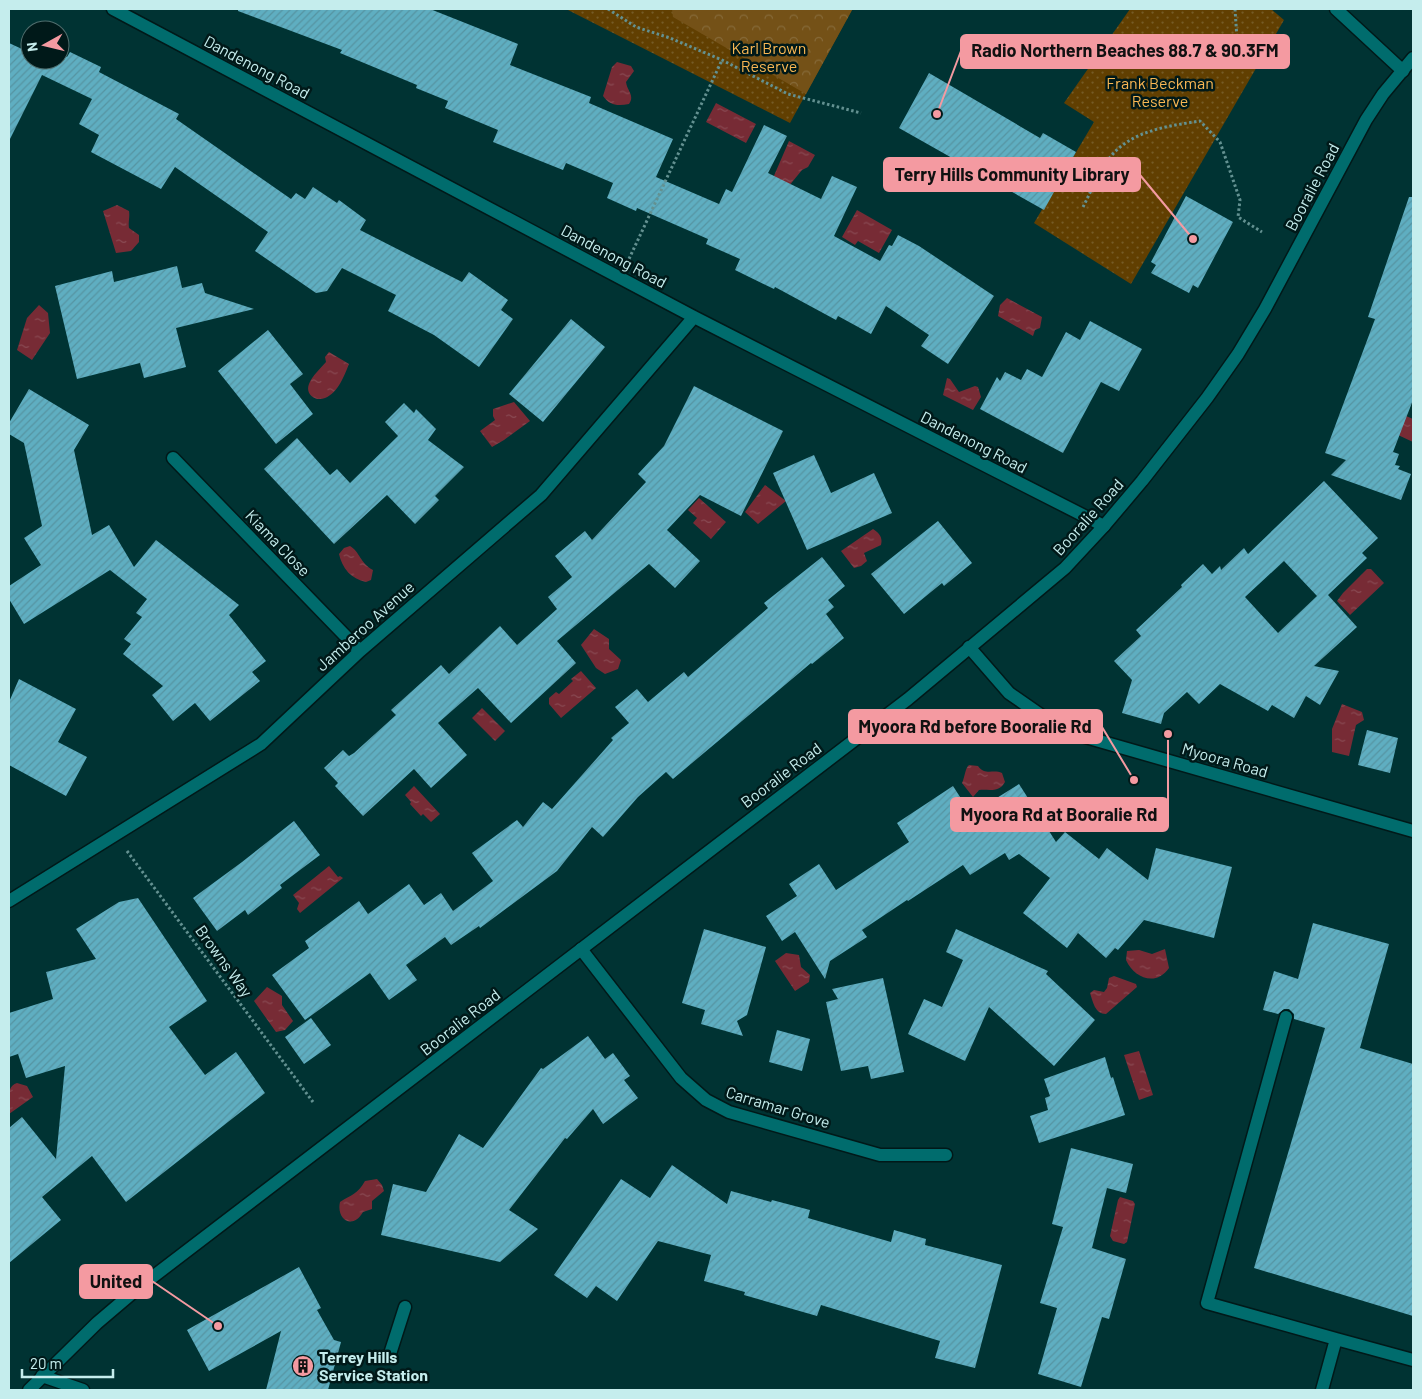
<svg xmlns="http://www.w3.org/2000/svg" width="1422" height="1399" viewBox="0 0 1422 1399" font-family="Barlow,sans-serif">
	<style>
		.grass { fill: url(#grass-dots) }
		.forest { fill: url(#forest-crowns) }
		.water { fill: url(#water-ripples) }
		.building { fill: url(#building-hatch); fill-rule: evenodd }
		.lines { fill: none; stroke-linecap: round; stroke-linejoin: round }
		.service-casing { stroke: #001919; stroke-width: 15 }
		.minor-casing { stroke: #001919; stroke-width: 15 }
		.tertiary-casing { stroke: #001919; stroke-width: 15 }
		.path { stroke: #639191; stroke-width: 3; stroke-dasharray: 2.5 2.5; stroke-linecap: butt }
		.service { stroke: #006c6d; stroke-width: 12 }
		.minor { stroke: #006c6d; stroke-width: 12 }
		.tertiary { stroke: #006c6d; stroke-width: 12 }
		.labels { text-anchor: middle; stroke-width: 5; stroke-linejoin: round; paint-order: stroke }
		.park-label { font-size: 16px; fill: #f8b754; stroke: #001919 }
		.street-label { font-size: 16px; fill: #c5eded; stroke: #001919 }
		.poi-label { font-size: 16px; font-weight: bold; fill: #c5eded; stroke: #001919; text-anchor: start }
		.leader { fill: none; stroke: #f49aa1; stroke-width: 2 }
		.callout-dot { fill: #f49aa1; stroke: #001919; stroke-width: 2 }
		.callout { fill: #f49aa1; stroke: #f49aa1; stroke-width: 2 }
		.callout-label { font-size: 18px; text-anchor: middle; font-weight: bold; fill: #111 }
	</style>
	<defs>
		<pattern id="grass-dots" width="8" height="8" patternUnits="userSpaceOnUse" patternTransform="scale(1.25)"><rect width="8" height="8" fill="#613f01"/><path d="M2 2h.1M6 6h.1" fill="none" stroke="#765b26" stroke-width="1.8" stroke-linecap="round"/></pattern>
		<pattern id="forest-crowns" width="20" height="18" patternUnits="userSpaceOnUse" patternTransform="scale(1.25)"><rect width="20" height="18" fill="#745117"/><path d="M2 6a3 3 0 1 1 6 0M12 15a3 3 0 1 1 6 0" fill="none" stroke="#866a39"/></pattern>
		<pattern id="water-ripples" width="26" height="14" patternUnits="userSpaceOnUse" patternTransform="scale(1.25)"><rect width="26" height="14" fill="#772b35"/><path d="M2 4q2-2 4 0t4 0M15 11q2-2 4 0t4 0" fill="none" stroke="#894a53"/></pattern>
		<pattern id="building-hatch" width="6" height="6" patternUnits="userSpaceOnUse" patternTransform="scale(1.25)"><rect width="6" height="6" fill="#5faec1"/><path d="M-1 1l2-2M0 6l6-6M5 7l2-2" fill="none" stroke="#5694a2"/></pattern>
	</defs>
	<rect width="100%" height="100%" fill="#033"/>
	<path class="grass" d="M566,9h297l-11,1 -62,113z
		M1130,9h141l13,11 -153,264 -97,-61 60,-101 -30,-19z"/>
	<path class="forest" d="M672,9h208l-28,1 -46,84 -133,-77z"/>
	<path class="water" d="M617,62l14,4 3,5 -8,11c1,9 9,13 3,22 -11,2 -19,2 -26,-8l9,-29z
		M716,103l40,21 -10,19 -40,-21z
		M789,141l26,14 -7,12 -6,3 -18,22 -14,-7z
		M117,205l12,6c1,7 -1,10 0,17l10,7v7l-8,9 -15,2 -13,-42z
		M857,210l35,20 -13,23 -21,-12 -3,4 -13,-8z
		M1007,298l35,19 -2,11 -5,2 -2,6 -35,-20 2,-11z
		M39,305l9,8 2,20 -18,27 -15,-10 10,-32z
		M329,352l20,12c-5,12 -11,29 -24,34 -10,4 -20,-4 -16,-14 3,-8 12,-16 17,-22l-1,-5z
		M947,378l3,1 9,13 16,-6 3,1 3,10 -8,13 -30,-15z
		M514,402l16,19 -26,19 -12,7 -12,-16 15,-11 -2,-4v-7z
		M1406,416l7,3v23l-15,-7z
		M765,485l21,16 -28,23 -13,-12z
		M699,498l27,24 -15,17 -18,-16 4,-5 -9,-8z
		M873,529c6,4 10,8 8,16l-17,8 3,8 -6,5 -7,2 -13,-17z
		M350,546c10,6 10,17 23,24l-2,10 -5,2c-15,-3 -24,-14 -27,-28l5,-6z
		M1367,569h4l13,14 -34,32 -13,-14 6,-8z
		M594,629l15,10v10l12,11 -3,9 -13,5 -9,-6 -15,-23z
		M581,671l15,17 -35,30 -12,-14v-6l7,-6 3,2 14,-13 -2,-2z
		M1342,704l20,8 2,8 -8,5 -7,31 -17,-4v-23z
		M482,708l23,23 -10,10 -23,-23z
		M969,765l9,1c7,10 15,3 24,7l3,9c-6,11 -15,7 -26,8l-6,7 -11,-14c3,-6 3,-15 7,-18z
		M414,786l26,28 -9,8 -8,-8 -2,2 -11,-12 1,-2 -6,-7z
		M329,866l9,11 2,-1 3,2 -43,35 -3,-4 2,-6 -6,-8z
		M1165,949l4,19c-13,19 -35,10 -43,-8l1,-9 12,-1 13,4z
		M786,953l13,2 2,12 9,8 -1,7 -14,9 -20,-30z
		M1114,976l22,8 1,3 -31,27c-11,0 -13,-12 -16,-21l4,-3 10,2 3,-4 2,-10z
		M267,987l15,9v9l11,16 -8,9 -9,2 -22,-31z
		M1139,1051l14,44 -14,5 -15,-45z
		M17,1083l10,3 6,11 -24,17c0,-11 -4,-27 8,-31z
		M377,1179l5,6 2,6 -12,10v8l-9,3c-10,18 -27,8 -23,-10 11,-7 18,-8 25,-21z
		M1120,1197l13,4 2,3 -8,38 -3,2 -11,-3 -3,-5 8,-36z"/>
	<path class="building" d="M238,9h192l88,35 -8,21 81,32 -2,6 84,36 -17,38 63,27 7,-15 6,3 32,-67 23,11 -19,37 53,26 11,-23 25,11 -23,49 46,25 9,-16 3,1 6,-11 21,11 75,50 -46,68 -27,-18 8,-11 -43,-29 -15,28 -33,-18 -2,4 -61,-33 -1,2 -39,-19 5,-11 -34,-15 2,-5 -71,-31 -1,3 -29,-13 6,-15 -47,-20 -3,7 -70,-28 5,-12 -53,-22 3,-7 -32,-13 1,-3 -77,-32 2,-3 -104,-39z
		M28,36l2,1v23h30v-7l7,4 3,-5 31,15 -2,5 80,42 -3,5 115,80 5,-6 9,6 8,-12 24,16 2,-3 27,20 -6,10 102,52 7,-10 39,28 -7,10 12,9 -34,48 -45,-32 -46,-24 8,-16 -54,-27 -15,23 -11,2 -61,-42 13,-19 -93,-65 -14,22 -70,-37 8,-17 -20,-11 13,-25 -50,-24 -33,66v-98l13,6z
		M929,73l111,65 3,-5 33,19 -32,58 -145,-82z
		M1186,196l47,26 -35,66 -5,-3 -4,8 -38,-20 5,-8 -5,-3z
		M1409,197h4v203l-20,52 6,2 -4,11 5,1 -2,3 13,5 -10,26 -70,-25 15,-15 -21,-7 50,-134 -7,-2z
		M177,266l5,22 20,-5 3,10 49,16 -78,19 10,39 -42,11 -4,-15 -63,16 -22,-93 57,-15 2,11z
		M571,319l34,28 -62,75 -34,-28z
		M1090,321l52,28 -23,42 -18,-9 -38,71 -83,-44 17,-32 3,4 5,-9 16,8 6,-11 15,8 24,-45 14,8z
		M268,330l35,44 -13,10 23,30 -37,30 -58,-73z
		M694,386l89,45 -42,85 -41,-21 -33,35 33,31 -25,27 -26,-24 -92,77 19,22 -65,60 -33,-35 -40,35 29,32 -36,33 -17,-19 -51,47 -28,-30 3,-3 -14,-15 19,-18 6,6 5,-3 42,-38 -5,-5 50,-45 8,9 51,-48 17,19 40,-36 -9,-12 24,-20 -17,-21 30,-25 7,9 54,-58 -8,-8 26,-28z
		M29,389l60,36 -15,25 18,85 17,-10 25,42 22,-27 83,65 -10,10 37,46 -14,11 8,9 -50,40 -15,-18 -22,18 -21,-26 11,-9 -40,-32 8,-10 -7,-5 18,-22 -6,-4 11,-14 -37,-29 -86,54 -15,-25v-13l32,-21 -17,-27 18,-12 -18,-83 -15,-9v-11z
		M404,403l10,10 2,-4 20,20 -8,11 36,27 -29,29 4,4 -24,24 -28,-29 -53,49 -70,-75 33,-31 33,37 7,-6 13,14 48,-47 -13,-14z
		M814,455l17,38 43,-20 18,40 -85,37 -34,-77z
		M1324,481l54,57 -16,15 5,5 -39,37 29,32 -43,39 25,5 -19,34 -14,-9 -12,22 -22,-13 -4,6 -48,-27 -21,20 -12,-12 -23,21 -3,11 -39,-11 10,-33 -18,-19 27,-25 -5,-6 46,-43 -1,-2 22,-21 9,10 8,-8 1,4 23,-22 4,6zM1284,561l33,35 -39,37 -33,-36z
		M938,521l34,42 -28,23 -2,-3 -38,31 -33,-40z
		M822,557l23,29 -17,14 6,7 -8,7 18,24 -32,26 -1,-1 -138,116 -7,-7 -28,25 -35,40 -11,-10 -35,44 -77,57 -1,-2 -28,19 -6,-8 -39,28 11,15 -28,20 -19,-27 -65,47 -33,-45 37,-27 -4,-7 54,-40 9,13 41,-30 15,21 17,-12 12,18 40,-30 -21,-28 45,-33 6,7 20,-25 9,7 61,-69 -2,-2 18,-15 -14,-16 22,-18 11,13 36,-30 4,5 80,-69 -4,-5z
		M19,679l57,30 -18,33 29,15 -21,39 -57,-31v-63z
		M1367,730l31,8 -8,35 -32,-8z
		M1019,784l37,58 9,-10 34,27 8,-11 41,32 8,-32 76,19 -18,71 -70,-18 -26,30 -3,-2 -9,10 -28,-25 -11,15 -44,-35 27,-35 -31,-24 -10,6 -4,-7 -35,22 -7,-10 -55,36 -1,-1 -45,30 5,7 -37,24 -5,18 -30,-47 -13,9 -16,-25 31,-20 -8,-12 30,-20 17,26 73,-48 -12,-19 56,-37 18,28z
		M294,821l26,34 -40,30 2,3 -34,27 -3,-5 -28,21 -24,-33 49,-36z
		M138,898l69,103 -38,26 36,48 31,-23 29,41 -139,109 -34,-46 -50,41 19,23 -52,43v-135l13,-11 34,42 9,-93 -39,12 -8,-24 -9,3v-44l44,-14 -7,-27 50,-13 -20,-30 43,-27z
		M1313,923l76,21 -29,104 53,16v252l-159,-48 71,-240 -31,-9v-5l-5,-5h-5l-6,5 -15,-4 11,-39 24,8z
		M704,929l62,18 -19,68 -10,6 6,15 -42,-12 4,-14 -23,-7z
		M956,929l92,42 -2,3 49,46 -41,46 -65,-59 -24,54 -57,-27 16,-35 18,8 21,-47 -17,-8z
		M883,978l21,94 -33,7 -3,-13 -27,5 -15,-69 12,-3 -6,-10z
		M311,1018l20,27 -27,19 -19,-27z
		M777,1030l33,9 -8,32 -33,-9z
		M588,1036l17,23 8,-6 17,23 -6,4 14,18 -35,26 -10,-15 -26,30 -2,-1 -56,72 29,19 -38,33 -119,-27 12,-51 33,8 33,-58 24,14 58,-80 2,1z
		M1105,1057l6,21 2,-1 12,38 -86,28 -9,-27 18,-6 -3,-12 5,-2 -6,-17z
		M1071,1148l62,16 -7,29 -19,-5 -15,60 34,11 -17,60 -7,-2 -21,70 -43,-13 19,-66 -17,-5 23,-76 -11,-3z
		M672,1165l55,39 4,-13 40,11 1,-2 38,10 -2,8 83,24 3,-12 32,9 -1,6 77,20 -27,103 -40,-10 5,-17 -119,-36 -4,11 -73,-21 1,-3 -41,-11 7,-26 -53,-14 -41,60 -21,-15 -9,12 -33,-23 67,-96 29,19z
		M299,1267l22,41 -4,2 17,30 7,2 -13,48h-62l15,-59 -72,40 -22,-41z"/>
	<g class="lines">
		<g class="service-casing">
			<path id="service" d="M1286,1017l-79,286 129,36 -14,51
				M1336,1339l77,21
				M389,1357l16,-50"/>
		</g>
		<g class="minor-casing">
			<path id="minor" d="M113,9l581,308 410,209
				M1336,9l67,62
				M173,458l187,193
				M969,647l40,46 33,23 40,20 331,95
				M9,901l252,-157 99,-93 181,-156 153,-178
				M581,949l100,129 25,22 23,12 151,43h66
				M42,1376l41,14"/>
		</g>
		<g class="tertiary-casing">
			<path id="tertiary" d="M29,1390l68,-67 40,-34 771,-590 157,-131 39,-42 38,-45 65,-83 31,-44 27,-45 101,-189 17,-26 30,-36"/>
		</g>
		<path class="path" d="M608,9l28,18 34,11 52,22 66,34 73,19
			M1235,9l3,45
			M1083,207c9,-17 16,-37 28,-51 22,-26 58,-30 89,-35l20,21 20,58 -2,17 24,15
			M629,259l93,-199
			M127,851l186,251"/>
		<use href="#service" class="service"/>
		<use href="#minor" class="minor"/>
		<use href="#tertiary" class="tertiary"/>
	</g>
	<defs>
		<g id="building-disc" transform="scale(1.125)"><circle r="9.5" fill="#f49aa1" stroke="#001919"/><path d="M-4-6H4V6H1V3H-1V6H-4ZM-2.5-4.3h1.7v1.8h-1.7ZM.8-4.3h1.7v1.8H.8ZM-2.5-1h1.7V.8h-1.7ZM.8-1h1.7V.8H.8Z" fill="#111"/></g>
	</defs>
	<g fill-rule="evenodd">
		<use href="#building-disc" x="303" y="1366"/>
	</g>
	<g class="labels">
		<g class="park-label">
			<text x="769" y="54">Karl Brown<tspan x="769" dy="18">Reserve</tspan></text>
			<text x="1160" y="89">Frank Beckman<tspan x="1160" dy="18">Reserve</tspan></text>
		</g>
		<g class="street-label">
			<text transform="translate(257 67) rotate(28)" y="6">Dandenong Road</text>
			<text transform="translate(1312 187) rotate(-62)" y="6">Booralie Road</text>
			<text transform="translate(614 256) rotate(28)" y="6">Dandenong Road</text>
			<text transform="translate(974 442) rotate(27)" y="6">Dandenong Road</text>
			<text transform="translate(1088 517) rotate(-48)" y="6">Booralie Road</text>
			<text transform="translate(278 543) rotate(46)" y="6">Kiama Close</text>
			<text transform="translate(365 626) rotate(-42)" y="6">Jamberoo Avenue</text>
			<text transform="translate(1225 760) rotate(16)" y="6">Myoora Road</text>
			<text transform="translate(781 775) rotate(-37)" y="6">Booralie Road</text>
			<text transform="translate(224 961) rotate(54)" y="6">Browns Way</text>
			<text transform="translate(460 1022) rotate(-38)" y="6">Booralie Road</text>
			<text transform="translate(778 1107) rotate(17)" y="6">Carramar Grove</text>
		</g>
		<g class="poi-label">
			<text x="319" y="1363">Terrey Hills<tspan x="319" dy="18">Service Station</tspan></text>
		</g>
	</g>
	<path class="leader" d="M937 114L961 51M1193 239L1140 175M1134 780L1102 727M1168 734L1168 815M218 1326L152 1281"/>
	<g class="callout-dot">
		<circle cx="937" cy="114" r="5"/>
		<circle cx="1193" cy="239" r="5"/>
		<circle cx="1134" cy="780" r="5"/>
		<circle cx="1168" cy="734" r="5"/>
		<circle cx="218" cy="1326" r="5"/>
	</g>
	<g class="callout">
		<rect x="961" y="35" width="328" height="33" rx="5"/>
		<rect x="884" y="158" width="256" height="33" rx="5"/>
		<rect x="849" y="710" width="253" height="33" rx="5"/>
		<rect x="951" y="798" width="217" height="33" rx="5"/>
		<rect x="80" y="1265" width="72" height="33" rx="5"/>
	</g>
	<g class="callout-label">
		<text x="1125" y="57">Radio Northern Beaches 88.7 &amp; 90.3FM</text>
		<text x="1012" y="181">Terry Hills Community Library</text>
		<text x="975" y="733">Myoora Rd before Booralie Rd</text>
		<text x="1059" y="821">Myoora Rd at Booralie Rd</text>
		<text x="116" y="1288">United</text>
	</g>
	<rect width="1422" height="1399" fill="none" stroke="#c5eded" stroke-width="20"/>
	<g transform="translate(45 45) rotate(262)"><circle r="24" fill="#001919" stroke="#4f6e6e"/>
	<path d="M0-4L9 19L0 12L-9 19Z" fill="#f49aa1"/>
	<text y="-8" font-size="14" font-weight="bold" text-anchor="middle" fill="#c5eded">N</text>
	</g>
	<path d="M22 1369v8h91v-8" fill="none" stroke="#c5eded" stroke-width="2.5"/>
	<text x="30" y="1369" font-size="15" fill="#c5eded" stroke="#001919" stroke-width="4" paint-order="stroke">20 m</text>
</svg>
